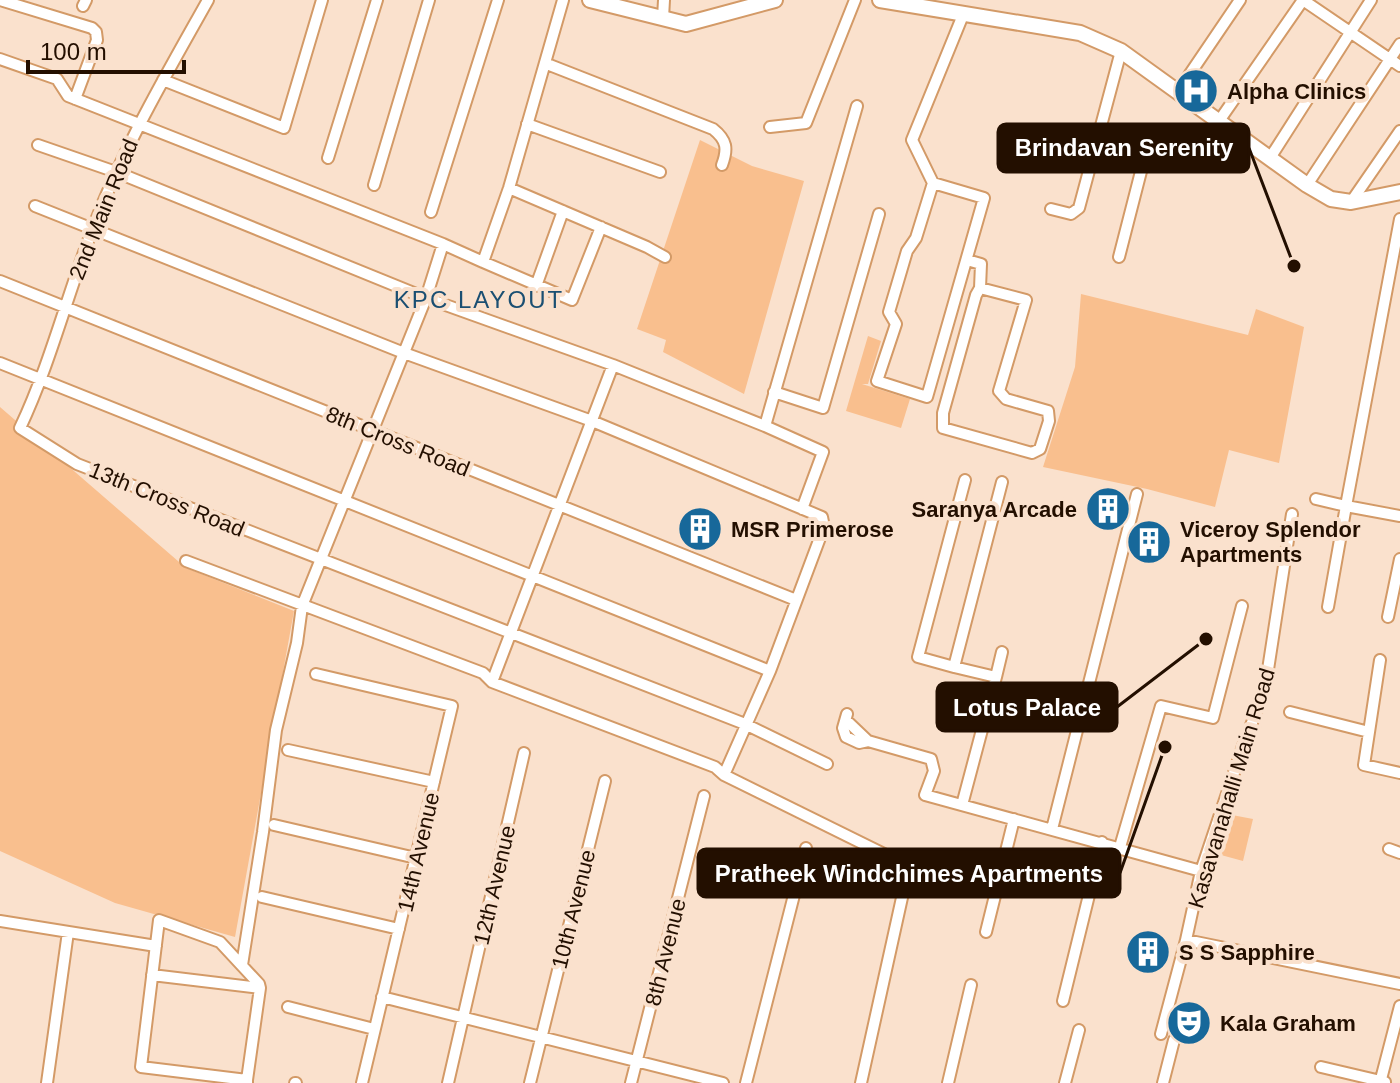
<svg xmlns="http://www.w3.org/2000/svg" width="1400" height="1083" viewBox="0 0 1400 1083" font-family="Helvetica,sans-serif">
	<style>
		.green { fill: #f9bf8e }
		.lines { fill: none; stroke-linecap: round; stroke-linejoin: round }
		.minor-casing { stroke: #d39a67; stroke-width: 14 }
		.secondary-casing { stroke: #d39a67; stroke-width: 18 }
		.minor { stroke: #fff; stroke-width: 10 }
		.secondary { stroke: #fff; stroke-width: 14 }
		.labels { text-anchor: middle; stroke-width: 8; stroke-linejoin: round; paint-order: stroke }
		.poi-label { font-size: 22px; font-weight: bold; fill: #230f00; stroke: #fae1cd; text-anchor: start }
		.street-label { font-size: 22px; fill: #230f00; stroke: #fae1cd }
		.neighbourhood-label { font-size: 24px; letter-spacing: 2px; fill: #1b4f72; stroke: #fae1cd }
		.leader { fill: none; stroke: #230f00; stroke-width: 3 }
		.callout-dot { fill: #230f00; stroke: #fae1cd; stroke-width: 3 }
		.callout { fill: #230f00; stroke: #230f00; stroke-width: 3 }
		.callout-label { font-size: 24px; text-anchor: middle; font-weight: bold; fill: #fff }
	</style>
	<rect width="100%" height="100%" fill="#fae1cd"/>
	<path class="green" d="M700,140l52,26 52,15 -60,213 -81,-42 3,-12 -29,-11z
		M1081,294l167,41 8,-26 48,18 -25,136 -50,-13 -14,57 -68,-18 -104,-22 32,-100z
		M868,336l13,5 -13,43h-6l48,15 -9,29 -55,-17z
		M0,407l186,161 108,43 -59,326 -120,-34 -115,-52z
		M1232,815l21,4 -10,42 -22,-6z"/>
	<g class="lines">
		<g class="minor-casing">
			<path id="minor" d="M0,0l92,28 4,4 1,8 -22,59
				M208,0c-42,75 -85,148 -115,228 -26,67 -42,134 -73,200l57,36 668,260 82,40
				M563,0l-54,188 -26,74 89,38 29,-73
				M1303,0l97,66
				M83,6l3,-6
				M663,18l1,-18
				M0,59l57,20 11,17 375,148 40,18
				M547,64l166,65c14,11 15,20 9,36
				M163,80l121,48 38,-128
				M1179,90l61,-90
				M1219,121l84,-121
				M527,124l133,48
				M770,127l36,-4 49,-123
				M1099,135l48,13 -28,109
				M38,145l78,27 310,126 -124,308 -5,37 -21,87 -13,102 -21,133
				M328,158l49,-158
				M1270,158l101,-158
				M933,183l51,15 -57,199 -50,-16 19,-57 -7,-12 18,-61 9,-13 17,-55 -21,-43 51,-125
				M374,185l55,-185
				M1307,185l93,-141
				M509,188l138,59 18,10
				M1351,202l49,-71
				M35,206l369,147 188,68 230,96 2,10 -54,144 -46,104
				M1051,209l20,5 8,-6 42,-157
				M431,212l67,-212
				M1400,219l-54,287 54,10
				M443,244l-17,54 187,67 152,61
				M967,260l14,4 -1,24
				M0,281l796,319
				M536,286l27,-75
				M980,288l46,12 -27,91 7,8 42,12 1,10 -9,28 -8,4 -89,-25v-15l33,-118z
				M0,363l770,308
				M774,392l49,16 56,-194
				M1316,499l30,7 -18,101
				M802,509l21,-57 -58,-26 92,-320
				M1292,514l-27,175 -22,57 -42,125 -15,69 214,44
				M186,561l297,112 9,9 223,85 9,8 160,79
				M1388,617l12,-58
				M1380,660l-16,105 36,8
				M954,667l-36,-10 47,-177
				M316,674l136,32 -90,377
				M996,677l6,-25
				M492,682l121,-317
				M1290,712l79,20
				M847,714l-4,14 3,9 13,6 9,-2
				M847,721l21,20 63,18 3,12 -9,24 276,76
				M288,750l146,32
				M962,805l34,-128 -42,-10 48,-185
				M274,825l142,33
				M1052,829l85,-335
				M1120,847l41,-141 52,12 29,-112
				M1389,849l11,4
				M262,897l137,32
				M0,921l156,25
				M986,932l28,-113
				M152,975l108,13
				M382,997l341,86
				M1063,1001l39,-159
				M288,1007l86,22
				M1161,1034l25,-94
				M1321,1067l64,15
				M47,1083l21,-151
				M247,1083v-3l13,-92 -1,-4 -39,-42 -61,-22 -18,147 106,13
				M295,1083h1
				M448,1083l76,-330
				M530,1083l75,-302
				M631,1083l73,-287
				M746,1083l60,-235
				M861,1083l46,-208
				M948,1083l23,-98
				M1065,1083l14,-53
				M1163,1083l11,-43
				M1380,1083l20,-77"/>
		</g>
		<g class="secondary-casing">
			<path id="secondary" d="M590,0l96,24 89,-24
				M880,0l200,33 41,18 186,134 24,14 20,3 49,-10"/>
		</g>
		<use href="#minor" class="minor"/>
		<use href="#secondary" class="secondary"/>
	</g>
	<defs>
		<g id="hospital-disc" transform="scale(2.3)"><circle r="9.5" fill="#17689a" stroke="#fae1cd"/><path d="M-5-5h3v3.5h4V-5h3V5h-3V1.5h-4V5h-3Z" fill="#fff"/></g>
		<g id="building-disc" transform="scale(2.3)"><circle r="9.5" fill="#17689a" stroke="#fae1cd"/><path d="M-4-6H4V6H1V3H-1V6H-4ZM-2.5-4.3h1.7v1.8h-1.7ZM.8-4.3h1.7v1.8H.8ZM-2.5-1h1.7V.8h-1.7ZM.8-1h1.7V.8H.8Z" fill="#fff"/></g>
		<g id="theatre-disc" transform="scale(2.3)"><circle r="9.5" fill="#17689a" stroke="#fae1cd"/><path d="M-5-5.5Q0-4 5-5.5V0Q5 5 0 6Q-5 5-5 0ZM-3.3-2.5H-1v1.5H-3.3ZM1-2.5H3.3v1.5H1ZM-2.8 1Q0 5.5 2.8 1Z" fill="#fff"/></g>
	</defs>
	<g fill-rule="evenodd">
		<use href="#hospital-disc" x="1196" y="91"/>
		<use href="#building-disc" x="1108" y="509"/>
		<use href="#building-disc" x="700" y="529"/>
		<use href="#building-disc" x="1149" y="542"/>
		<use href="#building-disc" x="1148" y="952"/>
		<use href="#theatre-disc" x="1189" y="1023"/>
	</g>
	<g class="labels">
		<g class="poi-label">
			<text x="1227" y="99">Alpha Clinics</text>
			<text x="1077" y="517" text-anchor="end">Saranya Arcade</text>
			<text x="731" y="537">MSR Primerose</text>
			<text x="1180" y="537">Viceroy Splendor<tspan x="1180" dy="25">Apartments</tspan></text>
			<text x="1179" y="960">S S Sapphire</text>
			<text x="1220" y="1031">Kala Graham</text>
		</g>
		<g class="street-label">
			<text transform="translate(103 209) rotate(-68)" y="8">2nd Main Road</text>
			<text transform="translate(398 441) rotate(22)" y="8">8th Cross Road</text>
			<text transform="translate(167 499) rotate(22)" y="8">13th Cross Road</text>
			<text transform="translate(1231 788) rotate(-73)" y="8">Kasavanahalli Main Road</text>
			<text transform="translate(418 852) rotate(-77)" y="8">14th Avenue</text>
			<text transform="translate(494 885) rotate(-77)" y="8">12th Avenue</text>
			<text transform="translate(573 909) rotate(-76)" y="8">10th Avenue</text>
			<text transform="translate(665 952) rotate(-76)" y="8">8th Avenue</text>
		</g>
		<g class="neighbourhood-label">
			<text x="479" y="308">KPC LAYOUT</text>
		</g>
	</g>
	<path class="leader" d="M1294 266L1249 148M1206 639L1117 707M1165 747L1120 873"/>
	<g class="callout-dot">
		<circle cx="1294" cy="266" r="8"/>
		<circle cx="1206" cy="639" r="8"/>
		<circle cx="1165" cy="747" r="8"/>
	</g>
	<g class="callout">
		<rect x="998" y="124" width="251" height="48" rx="8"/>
		<rect x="937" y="683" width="180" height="48" rx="8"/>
		<rect x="698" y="849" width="422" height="48" rx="8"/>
	</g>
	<g class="callout-label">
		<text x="1124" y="156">Brindavan Serenity</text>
		<text x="1027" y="716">Lotus Palace</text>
		<text x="909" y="882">Pratheek Windchimes Apartments</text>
	</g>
	<path d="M28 60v12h156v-12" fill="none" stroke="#230f00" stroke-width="4"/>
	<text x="40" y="60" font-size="24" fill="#230f00" stroke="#fae1cd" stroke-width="6" paint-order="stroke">100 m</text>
</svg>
